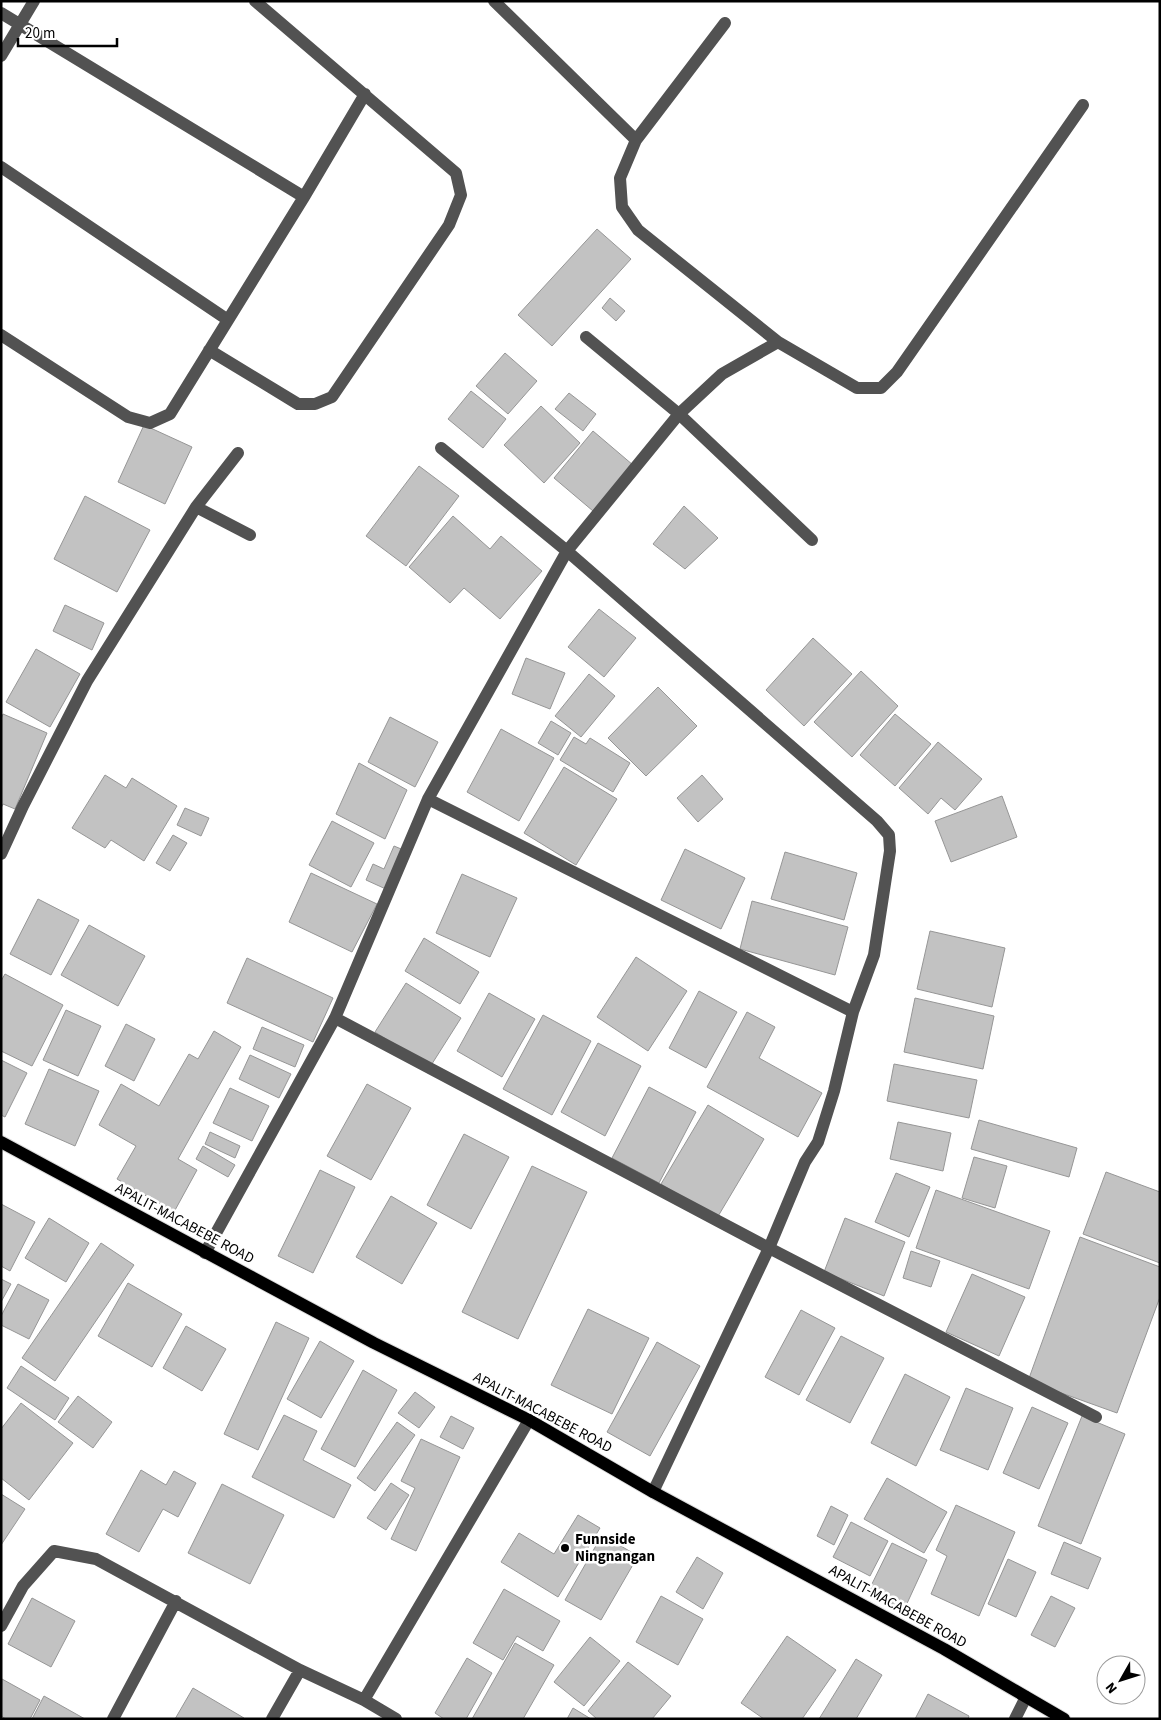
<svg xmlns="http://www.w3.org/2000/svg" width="1161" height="1720" viewBox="0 0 1161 1720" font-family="'Source Sans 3',sans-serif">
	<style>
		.building { fill: #c2c2c2; stroke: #969696 }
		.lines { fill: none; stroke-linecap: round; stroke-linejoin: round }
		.major-casing { stroke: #dbdbdb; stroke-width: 14 }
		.minor { stroke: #525252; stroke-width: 12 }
		.major { stroke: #000; stroke-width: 12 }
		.poi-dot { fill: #000; stroke: #fff; stroke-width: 2 }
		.labels { text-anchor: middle; stroke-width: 5; stroke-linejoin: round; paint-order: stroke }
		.street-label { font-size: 15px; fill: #000; stroke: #fff }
		.poi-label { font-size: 15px; font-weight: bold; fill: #000; stroke: #fff; text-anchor: start }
	</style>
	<rect width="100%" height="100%" fill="#fff"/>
	<path class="building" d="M597,229l34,30 -79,87 -34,-31z
		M610,298l15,13 -9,10 -14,-13z
		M505,353l32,28 -29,33 -32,-28z
		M471,391l35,28 -23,29 -35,-29z
		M569,393l27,21 -13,17 -28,-22z
		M541,406l39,37 -36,40 -40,-38z
		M144,425l48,22 -27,57 -47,-22z
		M593,431l40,34 -40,46 -39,-33z
		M419,466l40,30 -53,70 -40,-30z
		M85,496l65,34 -33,62 -63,-33z
		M684,506l34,32 -33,31 -32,-25z
		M453,516l37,33 11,-13 41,35 -42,48 -36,-31 -14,15 -41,-36z
		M65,605l39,18 -12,27 -39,-19z
		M599,609l37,29 -32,39 -36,-30z
		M813,638l39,36 -48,52 -38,-36z
		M36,649l44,25 -30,53 -44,-25z
		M526,658l39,15 -15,36 -38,-15z
		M861,671l37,35 -46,51 -38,-35z
		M589,674l26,22 -34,41 -26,-21z
		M658,687l39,39 -51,50 -38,-38z
		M3,714l44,19 -32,76 -12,-5 -2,4v-89z
		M895,714l36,30 -36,42 -35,-31z
		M390,717l48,25 -23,45 -47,-25z
		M551,721l20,12 -13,22 -20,-12z
		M501,729l53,29 -35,63 -52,-29z
		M574,737l12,7 4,-6 40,25 -17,29 -53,-32z
		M938,742l44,37 -27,31 -14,-12 -13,16 -29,-26z
		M359,763l48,27 -22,49 -49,-25z
		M564,767l53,32 -41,66 -52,-32z
		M105,775l21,13 6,-10 45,28 -33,55 -33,-21 -6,8 -33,-20z
		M702,775l21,24 -25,23 -21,-24z
		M1002,796l15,41 -66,25 -16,-41z
		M185,808l24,10 -8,18 -24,-11z
		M332,821l42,22 -23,44 -42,-22z
		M173,835l14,8 -17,28 -14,-8z
		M394,846l12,5 -18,39 -22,-10 7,-16 11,5z
		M685,849l60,29 -24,51 -60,-29z
		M785,852l72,21 -13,47 -73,-21z
		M311,873l66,31 -25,48 -63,-30z
		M462,874l55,24 -27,59 -54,-24z
		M38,899l41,21 -28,55 -41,-21z
		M752,901l96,26 -13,48 -95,-26z
		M89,925l56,31 -27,50 -57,-31z
		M930,931l75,17 -13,59 -75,-18z
		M424,938l55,34 -19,32 -55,-33z
		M636,957l51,34 -39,60 -51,-34z
		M247,958l86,40 -20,44 -86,-39z
		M5,974l58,31 -31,61 -31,-15v-70z
		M406,983l55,35 -31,49 -55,-35z
		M699,991l38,21 -31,56 -37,-20z
		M489,993l46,26 -33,58 -45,-26z
		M915,998l79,18 -11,53 -79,-17z
		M66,1010l35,16 -23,50 -35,-16z
		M747,1012l28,15 -16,31 63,35 -24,44 -91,-50z
		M543,1015l48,26 -39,74 -49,-26z
		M126,1024l29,15 -21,42 -29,-15z
		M262,1027l42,18 -9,22 -42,-18z
		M214,1031l27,16 -63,112 19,11 -23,42 -57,-33 19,-33 -37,-21 22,-41 38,22 30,-52 9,5z
		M598,1043l43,23 -36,70 -44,-24z
		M250,1055l41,19 -12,24 -40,-19z
		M1,1060l26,13 -22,44 -4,-2z
		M894,1064l83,16 -8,38 -82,-17z
		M49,1069l50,22 -24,55 -50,-22z
		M367,1084l44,24 -40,72 -44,-24z
		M649,1087l47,25 -37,71 -47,-25z
		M230,1088l39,18 -17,35 -39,-18z
		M708,1105l56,34 -47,79 -56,-34z
		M979,1120l98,28 -8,29 -98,-28z
		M898,1122l53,11 -8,38 -53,-12z
		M210,1132l30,14 -5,12 -30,-14z
		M464,1134l45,23 -38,72 -44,-24z
		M203,1146l32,19 -7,12 -32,-18z
		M974,1157l33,9 -12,42 -33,-10z
		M532,1166l55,26 -69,147 -56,-27z
		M320,1170l35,17 -42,86 -35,-17z
		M1106,1172l54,20v71l-77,-29z
		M896,1173l34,14 -21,50 -34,-15z
		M936,1190l114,41 -21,58 -113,-41z
		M391,1196l46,27 -35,61 -46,-27z
		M1,1204l34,18 -25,49 -9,-5z
		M49,1218l40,25 -23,39 -41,-24z
		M845,1218l60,24 -21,54 -60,-24z
		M1080,1237l80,30v30l-43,116 -89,-32z
		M101,1243l33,22 -79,116 -33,-23z
		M911,1251l29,10 -9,26 -28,-9z
		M972,1274l53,23 -26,59 -53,-24z
		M1,1279l10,5 -10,18z
		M128,1283l54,31 -30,53 -54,-31z
		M18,1284l31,16 -20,39 -28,-14v-9z
		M588,1309l61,29 -37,76 -61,-29z
		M801,1310l34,18 -36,67 -34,-18z
		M276,1322l33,16 -51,112 -34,-16z
		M186,1326l40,23 -24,42 -39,-23z
		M841,1336l43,22 -34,65 -44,-23z
		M320,1341l34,20 -33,57 -34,-19z
		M657,1342l43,24 -50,90 -43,-24z
		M21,1366l48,32 -14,22 -48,-32z
		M363,1370l34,20 -42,77 -34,-18z
		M905,1374l45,23 -34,69 -45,-23z
		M966,1388l47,20 -25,62 -48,-20z
		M415,1392l20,15 -16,21 -21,-15z
		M78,1396l34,26 -19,26 -35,-26z
		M21,1403l52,40 -44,57 -28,-22v-49z
		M1032,1407l36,16 -29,66 -36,-16z
		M284,1415l33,16 -14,29 48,25 -17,33 -82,-41z
		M451,1416l23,12 -11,21 -23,-12z
		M1082,1416l43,18 -44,110 -43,-18z
		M397,1422l18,13 -40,56 -18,-13z
		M421,1439l39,18 -44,94 -25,-12 24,-51 -14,-7z
		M141,1470l25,15 8,-14 22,12 -18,34 -15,-8 -24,43 -33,-18z
		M887,1478l60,34 -23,41 -60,-34z
		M391,1483l18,12 -23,35 -19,-12z
		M222,1484l62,31 -34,69 -62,-31z
		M1,1494l24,15 -24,36z
		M956,1505l59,27 -36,84 -48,-22 16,-38 -11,-6z
		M831,1506l17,9 -14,30 -17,-9z
		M578,1515l22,13 -42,69 -57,-35 18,-29 35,21z
		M851,1522l37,19 -18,35 -37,-19z
		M602,1535l36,21 -37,64 -36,-20z
		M1064,1542l37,16 -13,31 -37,-15z
		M892,1543l35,17 -23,50 -36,-18z
		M697,1557l26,16 -20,36 -27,-17z
		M1008,1559l28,13 -20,45 -28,-13z
		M504,1589l56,32 -17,30 -26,-15 -14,24 -30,-17z
		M661,1596l42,23 -25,46 -42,-23z
		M1051,1596l24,12 -20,39 -24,-12z
		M32,1598l43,23 -24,46 -43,-23z
		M787,1636l49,34 -34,49h-38l-23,-16z
		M590,1637l30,24 -36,45 -30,-24z
		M515,1643l39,22 -31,54h-51z
		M467,1658l25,15 -26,46h-22l-9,-6z
		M856,1659l26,16 -26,44h-37z
		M628,1662l43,34 -19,23h-55l-9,-8z
		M2,1679l38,21 -10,19h-24l-5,-3z
		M193,1688l51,30v1h-69z
		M928,1694l41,22 -1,3h-53z
		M44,1696l41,23h-53z
		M573,1708l18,11h-24z"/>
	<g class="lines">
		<g class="major-casing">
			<path id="major" d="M1,1142l373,201 155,77 124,72 291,157 120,70"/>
		</g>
		<path class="minor" d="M494,1l142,139
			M1,13l303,184
			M725,23l-89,117 -16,38 2,29 16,23 140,112 79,46h24l16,-16 186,-267
			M1,56l33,-55
			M1,167l227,153
			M1,335l127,82 22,6 20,-9 134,-217 61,-103
			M586,337l93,77 133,126
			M209,350l89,54h17l17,-7 117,-172 12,-30 -5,-22 -201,-172
			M441,448l126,103 310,270 12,14 1,16 -16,104 -21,57 -19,79 -16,51 -13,20 -36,86 -116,244
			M196,507l54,28
			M428,799l425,213
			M1,854l22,-48 64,-125 109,-174 42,-54
			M335,1018l434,230 327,169
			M205,1253l130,-235 93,-219 139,-248 112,-137 43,-40 56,-32
			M1,1626l22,-40 31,-35 42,8 204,111 64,30 32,19
			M364,1700l165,-280
			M113,1719l63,-118
			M272,1719l28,-49
			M1015,1719l11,-22"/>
		<use href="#major" class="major"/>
	</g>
	<circle class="poi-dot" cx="565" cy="1548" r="5"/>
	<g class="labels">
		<g class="street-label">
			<text transform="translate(185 1223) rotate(28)" y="5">APALIT-MACABEBE ROAD</text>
			<text transform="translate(543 1412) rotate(28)" y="5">APALIT-MACABEBE ROAD</text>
			<text transform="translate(898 1606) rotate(29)" y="5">APALIT-MACABEBE ROAD</text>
		</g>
		<g class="poi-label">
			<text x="575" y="1544">Funnside<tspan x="575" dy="17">Ningnangan</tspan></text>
		</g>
	</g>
	<rect width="1161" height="1720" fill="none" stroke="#000000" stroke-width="5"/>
	<g transform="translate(1121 1680) rotate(231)"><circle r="24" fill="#ffffff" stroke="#999999"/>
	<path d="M0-4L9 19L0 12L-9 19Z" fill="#000000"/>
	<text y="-8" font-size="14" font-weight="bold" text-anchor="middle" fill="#000000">N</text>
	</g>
	<path d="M18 38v8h99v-8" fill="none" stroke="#000000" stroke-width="2.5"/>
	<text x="25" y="38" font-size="15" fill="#000000" stroke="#ffffff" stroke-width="4" paint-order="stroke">20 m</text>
</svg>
